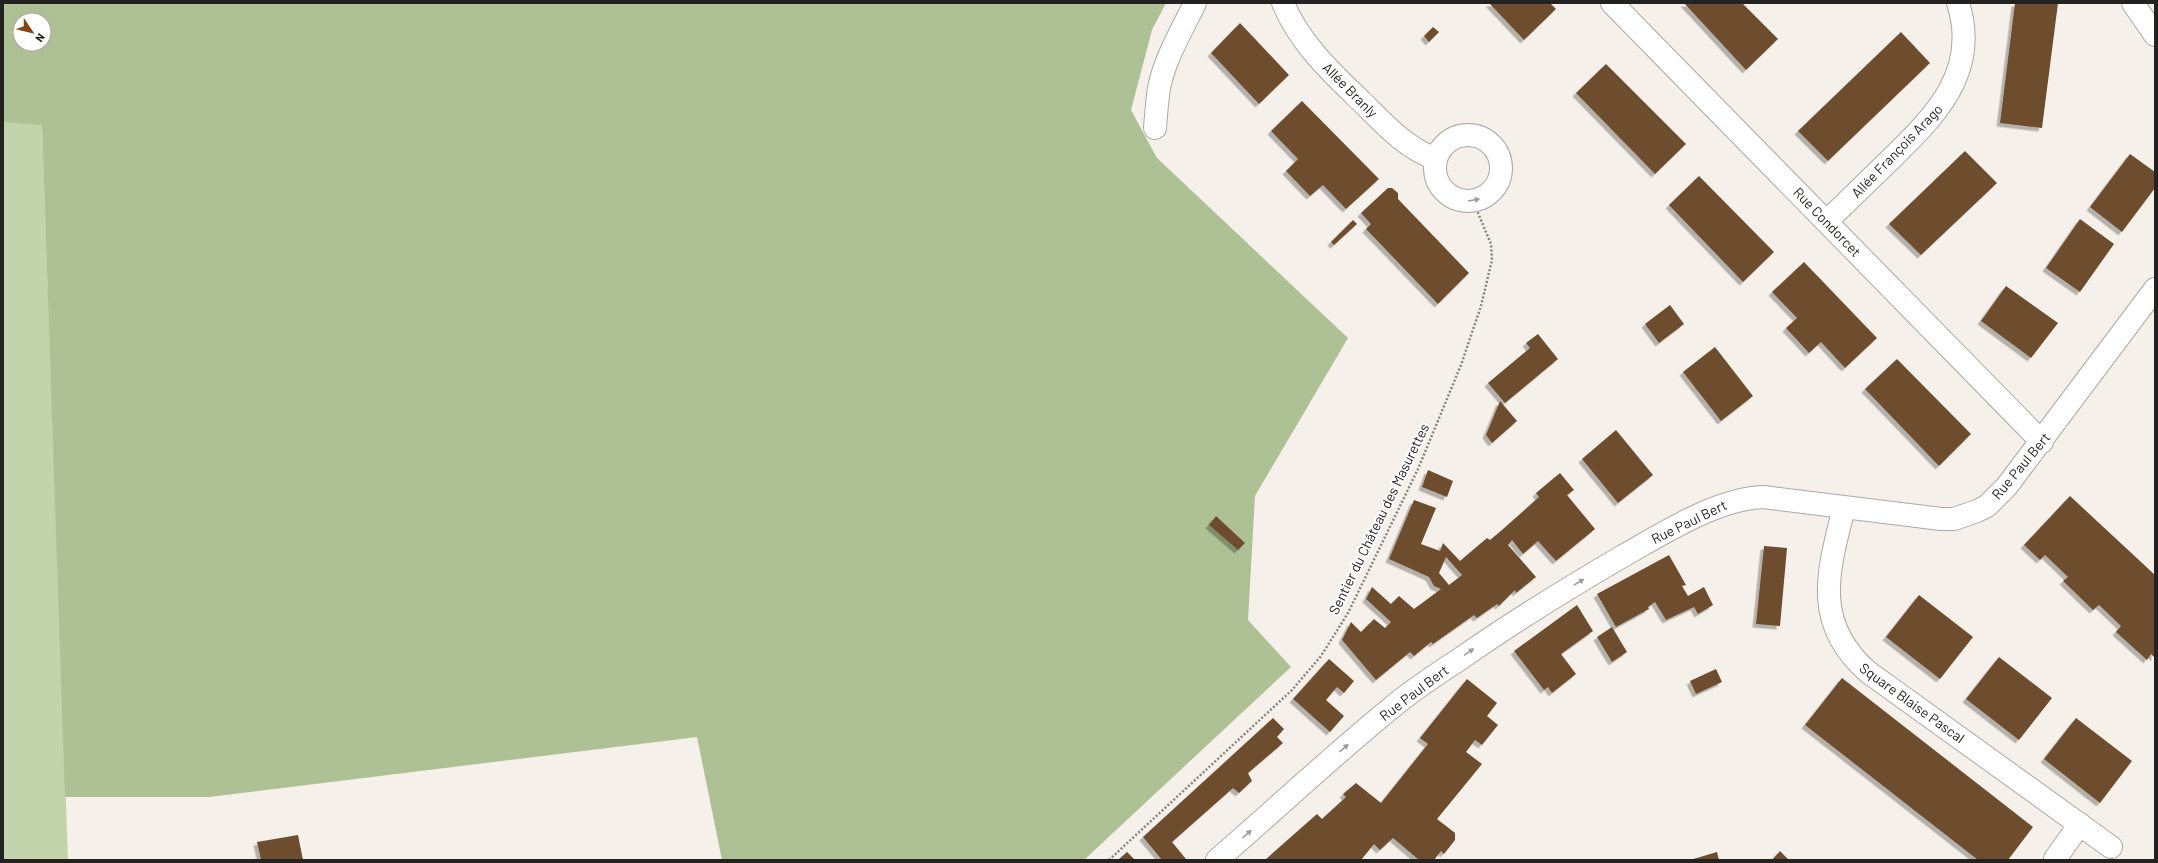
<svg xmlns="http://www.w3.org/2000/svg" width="2158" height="863" viewBox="0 0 2158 863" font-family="Barlow,sans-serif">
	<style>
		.green { fill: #c3d3ac }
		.forest { fill: #aec194; fill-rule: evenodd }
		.building { fill: #6e4d2e; fill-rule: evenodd; filter: url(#shadow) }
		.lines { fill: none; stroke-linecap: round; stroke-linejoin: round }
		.minor-casing { stroke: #ada8a3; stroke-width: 24 }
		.major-casing { stroke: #ada8a3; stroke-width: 24 }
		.path { stroke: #87837f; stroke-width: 2.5; stroke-dasharray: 2 2; stroke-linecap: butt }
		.minor { stroke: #fff; stroke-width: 22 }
		.major { stroke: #fff; stroke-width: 22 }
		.oneway { fill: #9c9c9b }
		.labels { text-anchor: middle; stroke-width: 4; stroke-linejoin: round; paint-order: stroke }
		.street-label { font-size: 14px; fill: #242220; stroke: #fff }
	</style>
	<defs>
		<filter id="shadow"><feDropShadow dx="-3.5" dy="3.5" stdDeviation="0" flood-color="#0004"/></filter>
	</defs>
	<rect width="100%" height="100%" fill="#f6f0eb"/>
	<path class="green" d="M3,122l39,2 26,736h-65z"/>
	<path class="forest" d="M3,3h1163l-14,27 -21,80 26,48 191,180 -93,158 -7,124 43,47 -207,193h-362l-25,-123 -488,60h-144l-23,-672 -39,-3zM20,20h24v24h-24z"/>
	<path class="building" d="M1489,3h61l6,6 -32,31z
		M1684,3h58l36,36 -32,31z
		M2015,3h43l-16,125 -42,-5z
		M1240,23l49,52 -30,29 -48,-51z
		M1433,27l6,5 -10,10 -5,-6z
		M1901,32l29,31 -102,98 -30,-30z
		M1606,64l80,80 -31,30 -79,-81z
		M1302,101l77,78 -33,30 -23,-24 -13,11 -24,-25 12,-12 -27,-28z
		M1965,151l32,32 -76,72 -32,-31z
		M2130,154l25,18v16l-33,44 -32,-25z
		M1699,176l75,76 -31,30 -74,-77z
		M1388,188h4l6,5v6l71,74 -31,31 -72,-75 5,-5 -10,-11z
		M2080,219l34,25 -34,48 -34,-24z
		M1353,220l4,4 -23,21 -3,-3z
		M1804,262l73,76 -32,30 -24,-26 -12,11 -23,-25 11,-10 -25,-26z
		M2006,286l52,37 -27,35 -50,-37z
		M1670,305l14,19 -25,19 -14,-19z
		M1538,334l20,25 -53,44 -17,-20 42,-35 -4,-5z
		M1715,347l38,49 -32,25 -38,-49z
		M1897,359l74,75 -32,32 -74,-77z
		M1500,401l17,20 -25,22 -6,-8z
		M1616,430l37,45 -35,28 -36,-44z
		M1428,470l25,11 -6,16 -25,-10z
		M1560,473l14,17 -7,5 28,34 -39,32 -18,-20 -15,13 -11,-14 -4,5 28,32 -20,16 -1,-3 -16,16 -2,-2 -20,14 -3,-3 -41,29 -2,-2 -17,14 -4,-4 -34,28 -34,-40 9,-18 10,10 13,-13 11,9 6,-6 -25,-23 6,-12 19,17 8,-8 15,13 27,-20 -7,-3 -5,-9 -40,-18 25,-59 22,8 -15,36 19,7 3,-8 17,18 27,-23 3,2 12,-10 37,-33 -3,-4zM1446,557l16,18 -13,10 -10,-12z
		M2070,496l85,79v83l-4,-4 -4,6 -31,-28 5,-6 -22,-21 -6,5 -30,-29 5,-4 -23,-22 -5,5 -16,-15z
		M1216,516l29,27 -7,7 -29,-25z
		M1764,546l23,2 -7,78 -24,-2z
		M1669,555l17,30 -4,1 6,10 16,-9 9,18 -15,9 -4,-7 -28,13 -11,-18 -7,5 1,2 -33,18 -19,-33z
		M1919,595l54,42 -33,42 -54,-42z
		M1577,605l16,26 -32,23 15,20 -24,19 -4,-6 -4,3 -30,-39z
		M1612,627l15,25 -15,10 -15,-25z
		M1999,657l53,41 -33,42 -53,-41z
		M1329,659l25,22 -10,12 -7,-6 -11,13 18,16 -14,16 -37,-33z
		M1716,669l6,13 -26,12 -6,-13z
		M1842,678l191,149 -25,33h-30l-173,-135z
		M1467,679l30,24 -10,13 11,9 -16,20 -7,-5 -9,12 16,12 -45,55 18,14v7l-11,14 -3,-3 -7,9h-15l-26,-22 -13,12 -6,-6 -13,16h-96l52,-46 5,5 24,-22 -3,-3 13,-11 25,20 47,-59 -8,-6z
		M1273,718l11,11 -7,8 6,6 -35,30 4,8 -13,12 -6,-5 -61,54 14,17 -24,1 -19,-23z
		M2076,718l56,43 -32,42 -56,-44z
		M298,835l5,25h-42l-4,-18z
		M1780,851l9,9h-17z
		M1127,852l8,8h-17z
		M1717,852l2,8h-29z"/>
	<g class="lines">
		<g class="minor-casing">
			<path id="minor" d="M1283,3c17,41 48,69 79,99 23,23 44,46 74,57
				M1612,3l430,439
				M1155,128c1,-13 2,-27 4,-40 6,-30 23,-58 36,-85
				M1435 168a33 33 0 1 1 66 0a33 33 0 1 1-66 0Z
				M1827,221c21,-20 42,-41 63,-61 45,-44 90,-88 68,-157
				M1844,508c-16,63 -32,115 24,164l243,175
				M2055,859l25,-35
				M1217,860c58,-50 114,-103 173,-151 22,-19 46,-34 70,-50 53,-37 108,-71 163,-103 41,-23 93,-57 140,-59l178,22h13l23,-8 10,-5 20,-20 148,-197"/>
		</g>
		<g class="major-casing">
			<path id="major" d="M2133,3l22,32"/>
		</g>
		<path class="path" d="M1109,860l183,-170 29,-34 27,-43 70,-144 43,-104 20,-59 11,-46 -1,-16 -18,-43"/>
		<use href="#minor" class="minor"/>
		<use href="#major" class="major"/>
	</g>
	<defs><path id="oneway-solid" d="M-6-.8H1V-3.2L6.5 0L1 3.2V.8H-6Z"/></defs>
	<g class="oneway">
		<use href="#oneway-solid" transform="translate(1474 200) rotate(-10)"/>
		<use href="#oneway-solid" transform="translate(1579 582) rotate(-31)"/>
		<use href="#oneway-solid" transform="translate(1469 652) rotate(-34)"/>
		<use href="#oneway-solid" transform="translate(1344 748) rotate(-41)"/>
		<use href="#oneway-solid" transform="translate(1247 834) rotate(-41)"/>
	</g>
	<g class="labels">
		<g class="street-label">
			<text transform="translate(1350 90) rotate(45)" y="5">Allée Branly</text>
			<text transform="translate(1897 151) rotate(-46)" y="5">Allée François Arago</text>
			<text transform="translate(1827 222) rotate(46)" y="5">Rue Condorcet</text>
			<text transform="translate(2021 466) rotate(-50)" y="5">Rue Paul Bert</text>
			<text transform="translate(1379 519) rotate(-64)" y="5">Sentier du Château des Masurettes</text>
			<text transform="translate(1689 522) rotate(-26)" y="5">Rue Paul Bert</text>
			<text transform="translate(1414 693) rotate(-37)" y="5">Rue Paul Bert</text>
			<text transform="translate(1912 703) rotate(36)" y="5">Square Blaise Pascal</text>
		</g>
	</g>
	<rect width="2158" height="863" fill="none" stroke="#242220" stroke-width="8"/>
	<g transform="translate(32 32) rotate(125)"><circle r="19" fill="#ffffff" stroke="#a7a7a6"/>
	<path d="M0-3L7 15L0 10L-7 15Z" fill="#854311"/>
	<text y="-6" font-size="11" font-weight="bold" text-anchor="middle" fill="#242220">N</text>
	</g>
</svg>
